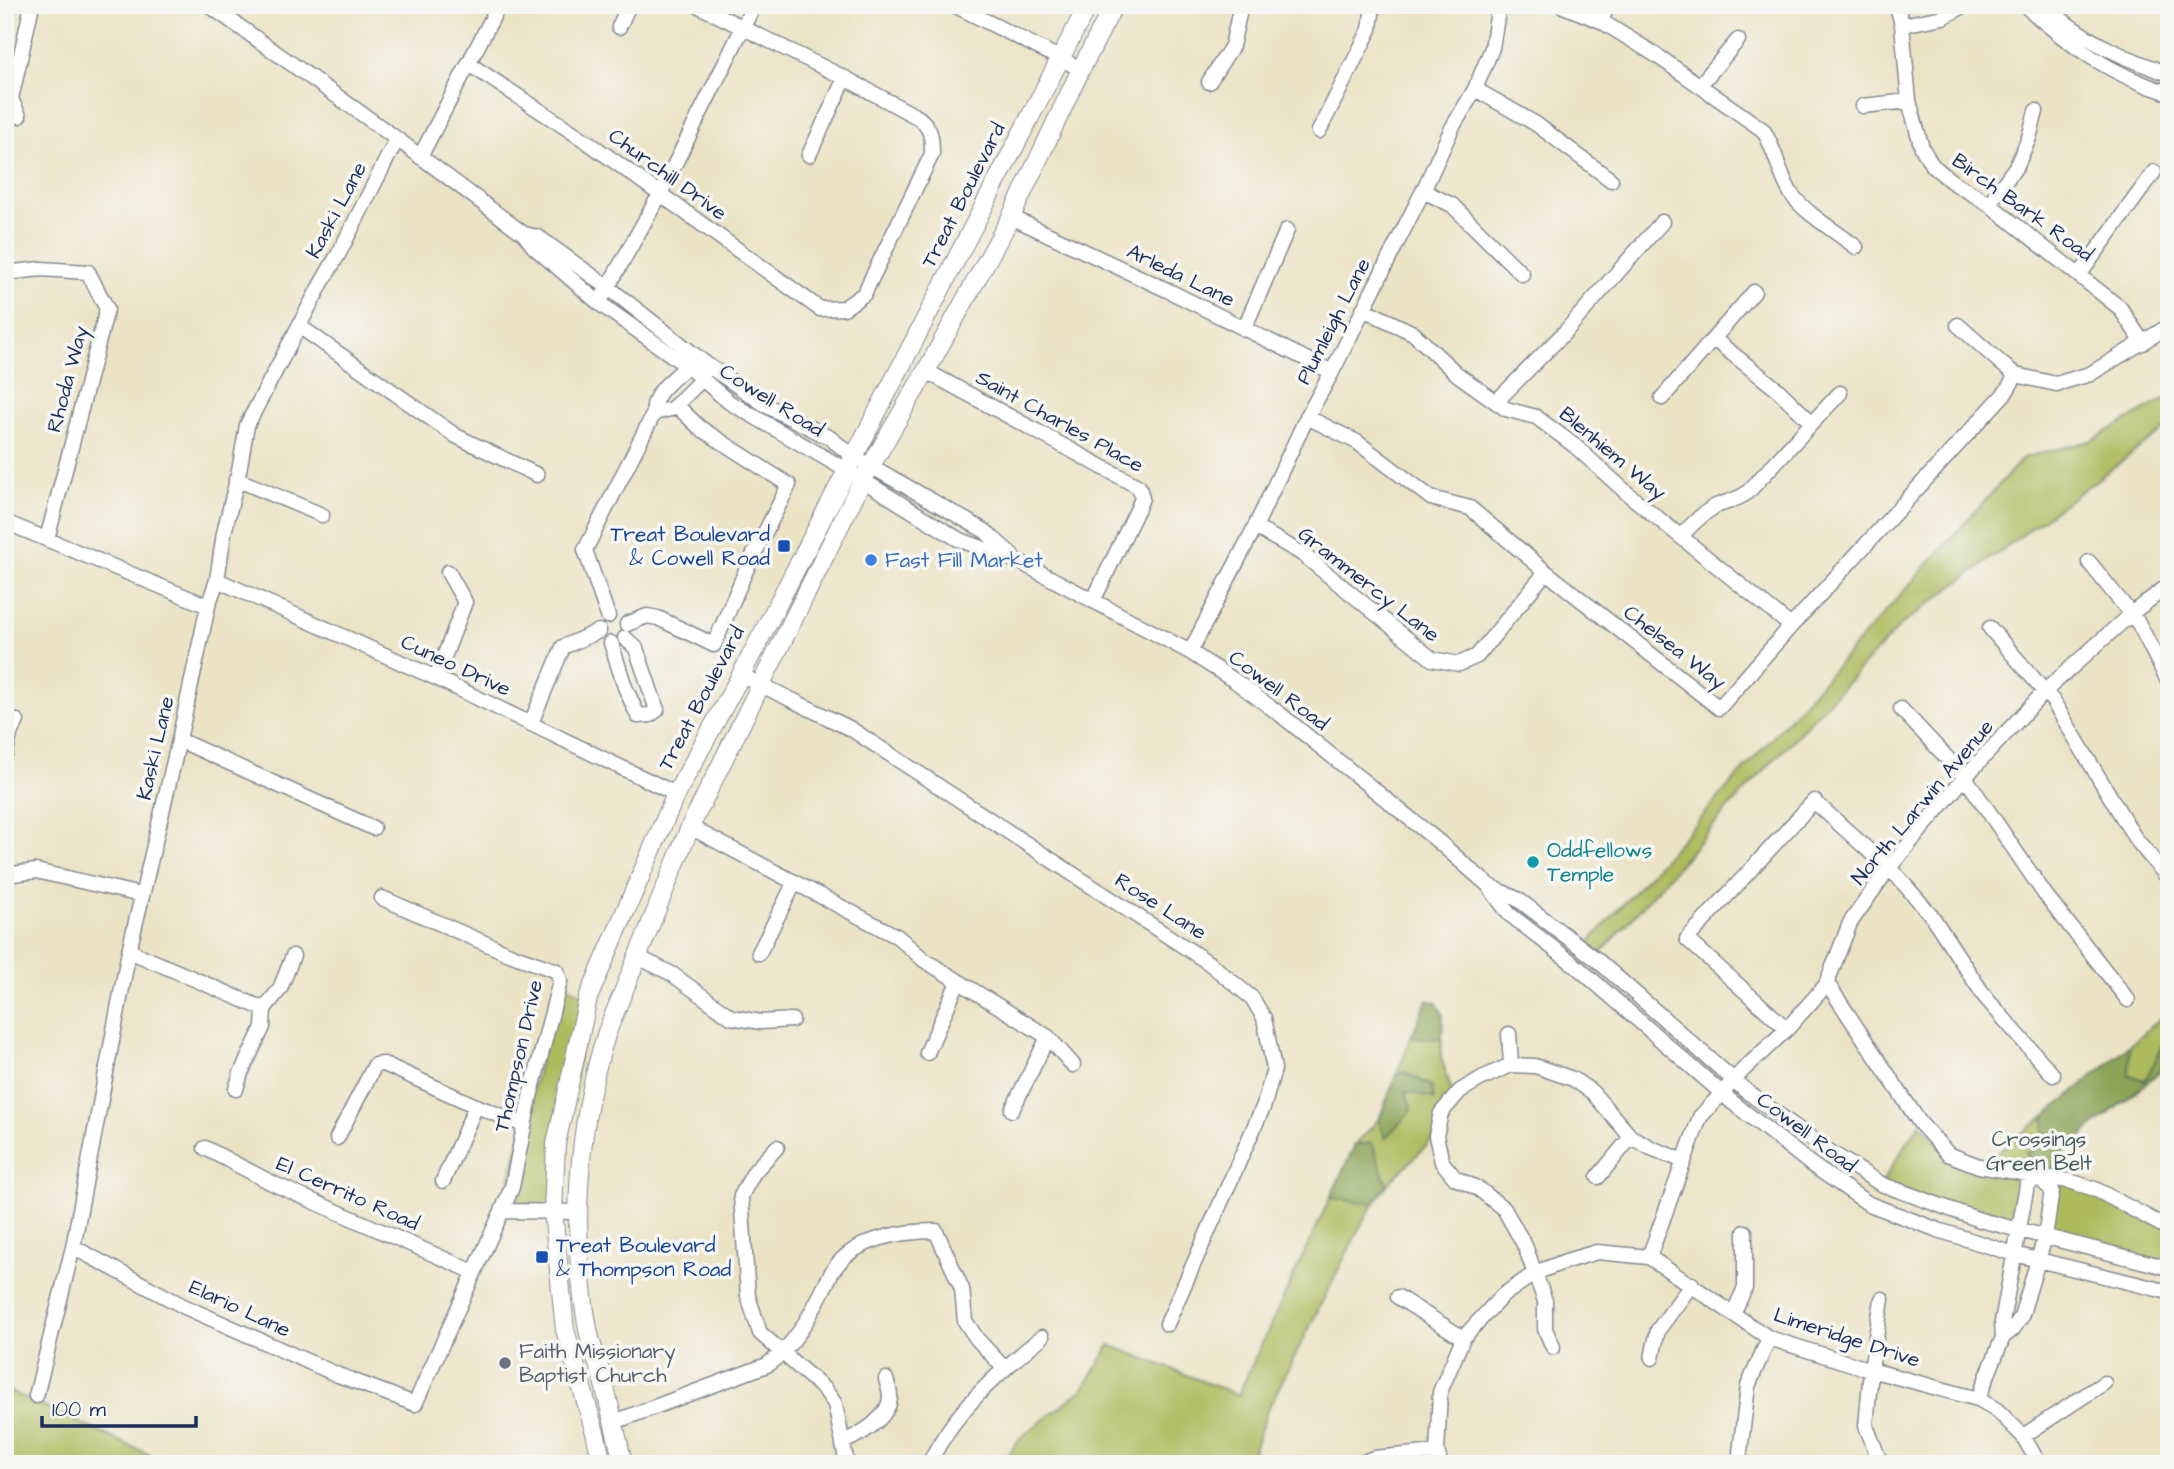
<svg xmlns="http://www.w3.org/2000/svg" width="2174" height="1469" viewBox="0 0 2174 1469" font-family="'Architects Daughter',sans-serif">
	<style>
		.green { fill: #adbb5d; stroke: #64755e; stroke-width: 2 }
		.forest { fill: #8aa354; stroke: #526959; stroke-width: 2 }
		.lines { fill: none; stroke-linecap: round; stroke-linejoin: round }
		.minor-casing { stroke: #838991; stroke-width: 17 }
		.major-casing { stroke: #838991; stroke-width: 20 }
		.minor { stroke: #fff; stroke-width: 14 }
		.major { stroke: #fff; stroke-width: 18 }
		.transit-dot { fill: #1a4fb4; stroke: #f6f6f2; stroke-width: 2.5 }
		.shop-dot { fill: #3f7fe0; stroke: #f6f6f2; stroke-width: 2.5 }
		.culture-dot { fill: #0f9aa8; stroke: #f6f6f2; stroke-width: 2.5 }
		.worship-dot { fill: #6b7280; stroke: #f6f6f2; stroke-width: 2.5 }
		.labels { text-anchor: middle; stroke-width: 7; stroke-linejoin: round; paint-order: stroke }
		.street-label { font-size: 21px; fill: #1b2f5e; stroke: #f6f6f2 }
		.transit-label { font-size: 21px; fill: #164399; stroke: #f6f6f2; text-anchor: end }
		.shop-label { font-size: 21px; fill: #366cbe; stroke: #f6f6f2; text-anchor: start }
		.culture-label { font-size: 21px; fill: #0d838f; stroke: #f6f6f2; text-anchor: start }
		.park-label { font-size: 21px; fill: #47595e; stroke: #f6f6f2 }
		.worship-label { font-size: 21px; fill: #5b616d; stroke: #f6f6f2; text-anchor: start }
	</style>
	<rect width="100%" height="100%" fill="#f6f6f2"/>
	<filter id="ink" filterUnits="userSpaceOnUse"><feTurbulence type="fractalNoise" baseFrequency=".0143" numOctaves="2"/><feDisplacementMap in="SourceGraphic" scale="14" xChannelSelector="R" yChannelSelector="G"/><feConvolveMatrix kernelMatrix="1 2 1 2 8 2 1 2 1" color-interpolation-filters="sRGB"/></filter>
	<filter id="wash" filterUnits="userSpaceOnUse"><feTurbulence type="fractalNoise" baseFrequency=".00686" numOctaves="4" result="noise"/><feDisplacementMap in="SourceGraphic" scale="28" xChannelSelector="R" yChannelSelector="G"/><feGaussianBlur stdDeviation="1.57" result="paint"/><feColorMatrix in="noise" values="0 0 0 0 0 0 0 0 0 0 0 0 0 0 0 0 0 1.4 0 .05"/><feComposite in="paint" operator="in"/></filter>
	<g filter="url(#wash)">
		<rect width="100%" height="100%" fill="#ebe3c4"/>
		<path class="green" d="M2169,397v29l-268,199 -175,186 -130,148 -13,-10 440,-491 67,-17z
			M560,981l28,17 -35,213h-51z
			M2169,1011v53l-105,86 -4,30 109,47v41l-124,-31 7,-47 -14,-13 -11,8 -10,45 -136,-46 39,-61 28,31 31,12 91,-69z
			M1412,1035l7,3 23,1 -1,18 13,41 -18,38 -49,49 -15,-42 -17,2 24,-26 7,18 19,-46 -1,-19 -8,4z
			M1330,1198l44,6 -10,15 -97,192 -18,53h-248l19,-26 64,-50 26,-43 128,50z
			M5,1389l165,75h-165z"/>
		<path class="forest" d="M1427,1000l9,2 7,12 -1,25 -23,-1 -7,-3z
			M2169,1034v30l-105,86 -4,30 -22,-3 -12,-24 17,-8 2,-29 85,-71 -1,30 16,5z
			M1404,1072l28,14 2,13 -29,-8 7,19 -27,28 -6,-19 17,-43z
			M1372,1143l15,42 -13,19 -44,-6 25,-53z"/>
	</g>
	<g filter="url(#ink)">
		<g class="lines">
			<g class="minor-casing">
				<path id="minor" d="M209,5l188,134 127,95 10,13 65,56 88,63 42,36 117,68 112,69 64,24 168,89 45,29 46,34 158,127 49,43 21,29 66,51 157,137 80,63 57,39 69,26 76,24 155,38
					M954,5l127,64
					M1561,5l40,16 55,34 107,75c13,20 16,45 29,65 14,19 45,37 64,52
					M1897,5l5,20 7,76 13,47 10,17 19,16 38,23 131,104 23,35
					M2025,5c43,40 88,71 144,88
					M2046,5c32,34 79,53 123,69
					M1601,21l7,-16
					M1902,25l41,-8 22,-12
					M619,27l10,-22
					M469,64l120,79 231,166 24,-1 20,-14 68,-140c0,-16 0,-25 -13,-36l-74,-40 -148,-73
					M1209,82l23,-36 9,-41
					M1700,85l38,-45
					M1475,89l61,35 75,56
					M1863,106l46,-5
					M19,116l-8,-17 21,-94
					M1319,131l51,-102 3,-24
					M809,155l36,-77
					M420,157l79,-152
					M1423,191l29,14 70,69
					M1989,204l28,-39 12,-27 7,-27
					M1011,217l156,73 165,82
					M524,234l14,3 71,51 97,76 61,42 63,32 23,18 132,75 27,24
					M5,273l36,-4 47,3 19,37 -60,230
					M2080,274l74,-102
					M603,296l57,-102 94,-189
					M1363,309l50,24 44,41 49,35 30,8 39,29 53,48 163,132
					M1958,325l44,39 14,11 40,9 34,-10 79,-48
					M299,326l157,110 81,39
					M1244,329l43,-99
					M1715,340l63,50 34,33
					M926,371l213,116 3,11 -4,10 -45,93
					M1662,398l92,-106
					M1496,402l69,-70 97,-110
					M676,405l25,-25 2,-6
					M1307,417l50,25 74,56 39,10 76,64 173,136 72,-82 215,-234 10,-17
					M236,479l86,36
					M5,522l203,84
					M1255,527l46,26 131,106 27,5 18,-8 69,-84
					M1681,536c10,-10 21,-23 35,-30 12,-5 19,-5 31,-13l93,-100
					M2089,562l50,62 30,59
					M217,580l219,98 240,116
					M608,616l-23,-66 69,-137c-3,-20 20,-34 33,-47l6,-1
					M627,624l20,-8 11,2 56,27 33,-77 42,-83 -89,-57 -24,-23 -5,4 -17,4
					M1990,628l63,73 82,137 34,41
					M611,643l14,44 13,29 12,-1 7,-5 -21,-62 -11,-10
					M1190,652l65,-125 52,-110 25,-45 91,-181 29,-63 23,-39 17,-41 7,-43
					M741,675l110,54 358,234 43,35 12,20 10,51 -10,36 -97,219
					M436,678l29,-76 -17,-30
					M1901,709l64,68 79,116 84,107
					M531,723l32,-76 36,-16
					M179,740l194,88
					M5,755l6,-24 6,-10
					M690,827l208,110 26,23 124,77 25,28
					M5,875l31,-4 105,24
					M1490,886l29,14 77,59 149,131 79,58 57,36 99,36 189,48
					M382,898l130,57 45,16 3,10 -30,116 -18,90 -10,24
					M129,951l135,58
					M759,953l36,-71
					M636,956l36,18 59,43 30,5 31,-2
					M1826,985l5,4 89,134 28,31 31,12 90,15 26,8 67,36 7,2
					M264,1009l16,-20 13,-33
					M1787,1029l-100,-90 127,-138 84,76 33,38 54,82 68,78
					M1509,1034l2,31
					M927,1053l31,-71
					M236,1089l5,-16 22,-46 1,-18
					M1012,1110l36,-73
					M337,1138l38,-73 9,-1 92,42 48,19
					M777,1147l-23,25 -13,24 7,100 12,37 65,57 10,14 12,60
					M205,1148l69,36 200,88
					M1598,1177l33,-40
					M2038,1177l14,13 -7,47 -24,80 -8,12 -10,8 -1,-15 25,-137z
					M443,1181l33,-75
					M73,1247l112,60 153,68 56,21
					M1649,1257l51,-140 43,-47 44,-41 39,-44 24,-62 38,-54 77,-92 80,-86 87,-78 37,-28
					M1398,1297l65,41
					M1733,1314l12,-26v-56
					M1553,1347l-8,-18v-28l-20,-55 -21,-37 -25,-20 -24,-11 -13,-16 -6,-26 5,-23 19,-22 22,-13 29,-13 24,1 38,13 19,13 39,45 20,11 33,13
					M1652,1358l6,-28 34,-46
					M36,1396l37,-149 56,-296 50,-211 29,-134 9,-26 7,-47 15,-62 8,-46 74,-141 17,-29 59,-116
					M399,1398l16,6 87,-193 76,1
					M1978,1399l25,-62
					M614,1422l153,-57c28,-20 42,-47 57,-77 4,-7 7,-17 13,-23 21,-27 67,-34 99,-34l26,58 3,32 12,18 27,29
					M2023,1436l81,-53
					M843,1442c17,-7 47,-24 47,-46 0,-6 -3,-12 -4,-17
					M1740,1452l8,-66 21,-48
					M929,1464c24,-52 69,-91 113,-127
					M1359,1464l15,-6 63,-6
					M1441,1464l-4,-12 3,-60 23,-54 39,-42 33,-23 31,-12 31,-9 52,5 120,81 102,32 107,29 19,11 26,26 16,28
					M1881,1464l-15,-38 5,-56 11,-71"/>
			</g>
			<g class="major-casing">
				<path id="major" d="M602,1464l-6,-28 -31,-106 -12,-119 3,-67 32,-146 88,-204 65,-119 347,-670
					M623,1464c-6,-28 -13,-56 -20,-84 -5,-17 -12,-34 -15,-51 -18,-96 -11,-205 19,-297l83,-205 172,-346 64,-110 85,-154 70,-148 33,-64"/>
			</g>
			<use href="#minor" class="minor"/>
			<use href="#major" class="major"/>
		</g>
	</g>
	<g class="transit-dot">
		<rect x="777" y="539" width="14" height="14" rx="3.5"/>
		<rect x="535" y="1250" width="14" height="14" rx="3.5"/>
	</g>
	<circle class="shop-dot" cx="871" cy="560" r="7"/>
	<circle class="culture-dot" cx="1533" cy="862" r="7"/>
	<circle class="worship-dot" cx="505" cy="1363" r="7"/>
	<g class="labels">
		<g class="street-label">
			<text transform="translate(668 174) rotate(36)" y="7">Churchill Drive</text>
			<text transform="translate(963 195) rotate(-63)" y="7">Treat Boulevard</text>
			<text transform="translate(2023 207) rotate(36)" y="7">Birch Bark Road</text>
			<text transform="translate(336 210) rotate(-62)" y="7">Kaski Lane</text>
			<text transform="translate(1181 275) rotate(26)" y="7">Arleda Lane</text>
			<text transform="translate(1333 321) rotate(-63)" y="7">Plumleigh Lane</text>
			<text transform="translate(67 379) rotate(-75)" y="7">Rhoda Way</text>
			<text transform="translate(772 400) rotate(32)" y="7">Cowell Road</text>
			<text transform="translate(1060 421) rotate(29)" y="7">Saint Charles Place</text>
			<text transform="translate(1613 453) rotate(40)" y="7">Blenhiem Way</text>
			<text transform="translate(1369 584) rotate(38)" y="7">Grammercy Lane</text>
			<text transform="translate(1675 647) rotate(38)" y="7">Chelsea Way</text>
			<text transform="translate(456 665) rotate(25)" y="7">Cuneo Drive</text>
			<text transform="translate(1279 690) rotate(37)" y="7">Cowell Road</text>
			<text transform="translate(701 698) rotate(-62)" y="7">Treat Boulevard</text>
			<text transform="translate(155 748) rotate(-77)" y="7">Kaski Lane</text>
			<text transform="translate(1922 802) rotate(-50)" y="7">North Larwin Avenue</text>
			<text transform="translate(1161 906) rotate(33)" y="7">Rose Lane</text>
			<text transform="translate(518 1056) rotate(-77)" y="7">Thompson Drive</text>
			<text transform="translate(1807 1132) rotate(37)" y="7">Cowell Road</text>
			<text transform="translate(348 1193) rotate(24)" y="7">El Cerrito Road</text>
			<text transform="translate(240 1308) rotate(25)" y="7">Elario Lane</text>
			<text transform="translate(1847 1337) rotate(18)" y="7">Limeridge Drive</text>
		</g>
		<g class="transit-label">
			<text x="770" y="541">Treat Boulevard<tspan x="770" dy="24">&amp; Cowell Road</tspan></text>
			<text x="556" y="1252" text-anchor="start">Treat Boulevard<tspan x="556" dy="24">&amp; Thompson Road</tspan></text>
		</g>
		<g class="shop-label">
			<text x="885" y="567">Fast Fill Market</text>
		</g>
		<g class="culture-label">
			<text x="1547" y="857">Oddfellows<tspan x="1547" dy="24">Temple</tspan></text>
		</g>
		<g class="park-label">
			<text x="2039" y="1146">Crossings<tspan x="2039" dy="24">Green Belt</tspan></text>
		</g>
		<g class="worship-label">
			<text x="519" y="1358">Faith Missionary<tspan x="519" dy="24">Baptist Church</tspan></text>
		</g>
	</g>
	<rect width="2174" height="1469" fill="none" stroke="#f6f6f2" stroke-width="28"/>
	<path d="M42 1416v10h154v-10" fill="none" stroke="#1b2f5e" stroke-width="3.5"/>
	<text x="52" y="1416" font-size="21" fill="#1b2f5e" stroke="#f6f6f2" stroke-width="5" paint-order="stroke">100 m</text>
</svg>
